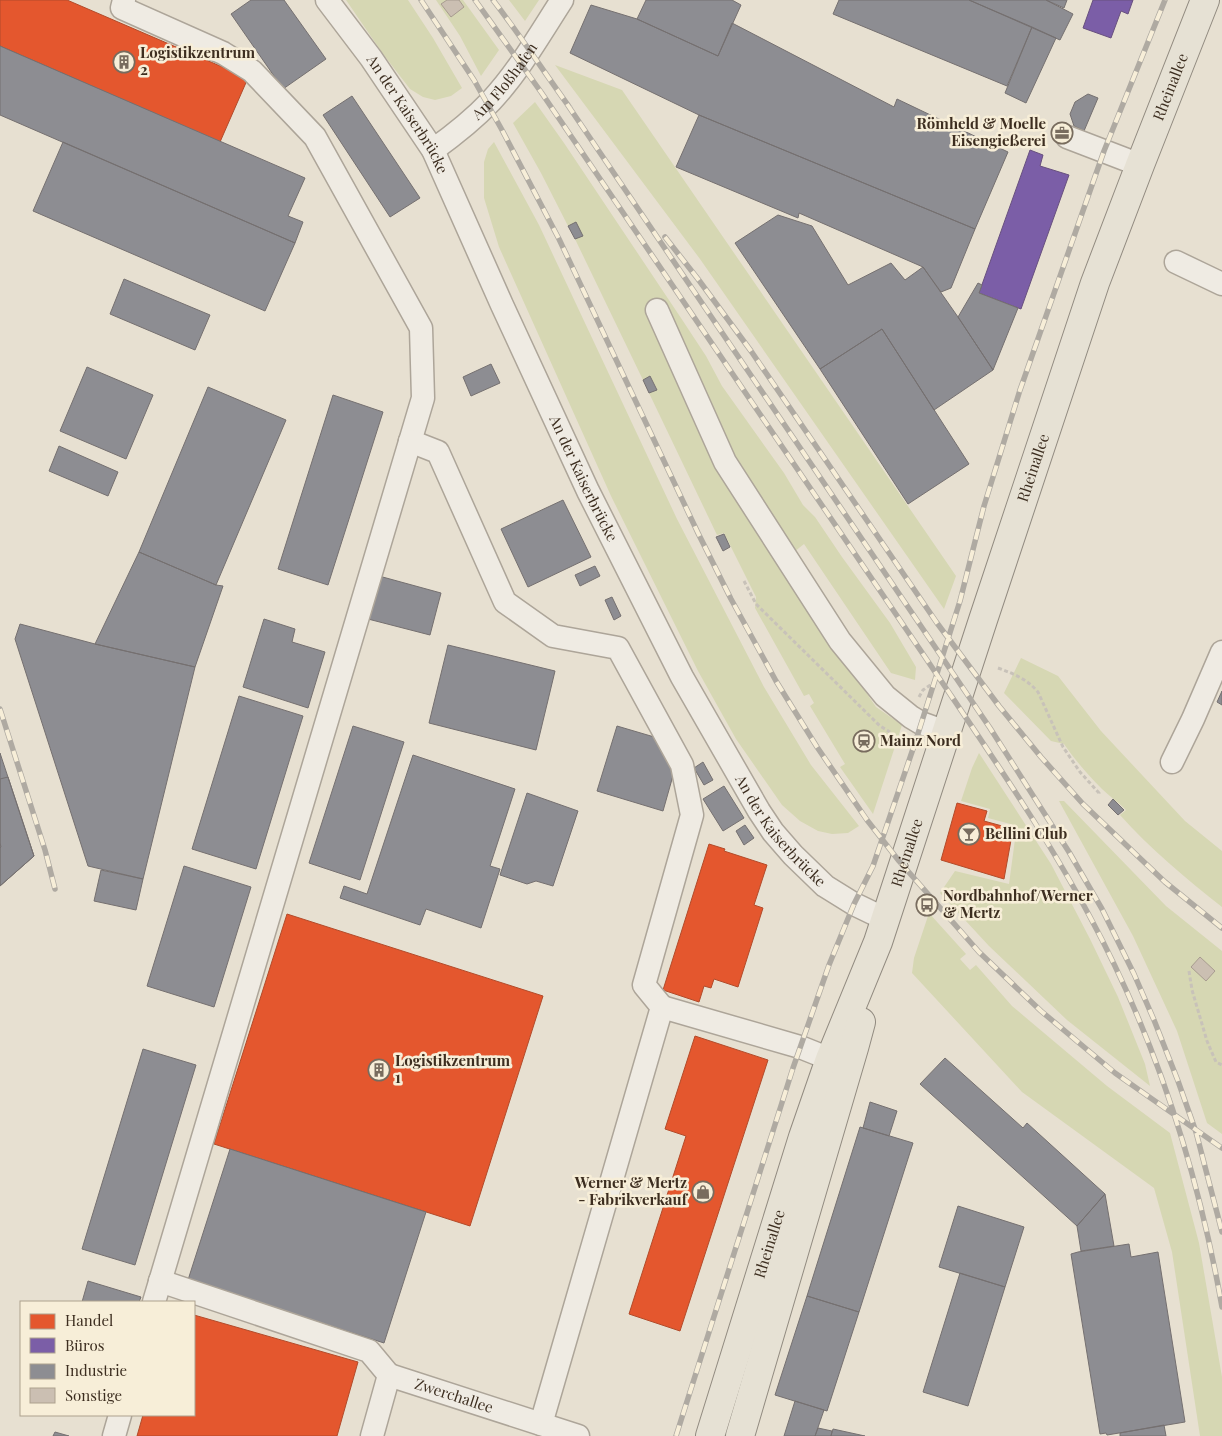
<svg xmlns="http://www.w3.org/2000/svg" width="1222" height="1436" viewBox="0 0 1222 1436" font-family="'Playfair Display',serif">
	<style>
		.green { fill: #d6d7b3 }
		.shops { fill: #e4572e; stroke: #b24b2a }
		.offices { fill: #7b5ea7; stroke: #68507e }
		.industry { fill: #8d8d92; stroke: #757070 }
		.building { fill: #cbbfb2; stroke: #a89c90 }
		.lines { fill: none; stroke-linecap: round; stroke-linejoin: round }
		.minor-casing { stroke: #ada599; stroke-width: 25 }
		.major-casing { stroke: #928b80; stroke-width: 30 }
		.path { stroke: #c8c2b9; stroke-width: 3; stroke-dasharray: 4 2.5; stroke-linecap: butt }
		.minor { stroke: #efebe3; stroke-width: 22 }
		.major { stroke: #e6e1d4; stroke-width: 28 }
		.rail-casing { stroke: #afaaa2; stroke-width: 5.5 }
		.rail { stroke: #f7eed8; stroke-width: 4; stroke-dasharray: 11; stroke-linecap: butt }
		.labels { text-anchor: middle; stroke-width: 5; stroke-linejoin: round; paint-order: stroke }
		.poi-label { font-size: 15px; font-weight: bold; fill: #3d2e20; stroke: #f7eed8; text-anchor: start }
		.street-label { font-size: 15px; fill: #3d2e20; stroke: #f7eed8 }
	</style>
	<rect width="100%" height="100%" fill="#e7e0d1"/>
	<path class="green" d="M346,0h62l25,38 29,50 -11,8 -16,4 -12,-3 -13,-8 -27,-35z
		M436,0h27l36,50 -18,26 -21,-40z
		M509,0h30l-14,21z
		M555,65l67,25 334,486 -12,33 -244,-350z
		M535,102l29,41 117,175 25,38 16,30 62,87 19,32 12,12 27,40 48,66 26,44 -1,13 -24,-7 -87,-129 -25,20 97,143 26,18 -29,89 -33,-47 5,-3 -35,-58 4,-3 -5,-9 -5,2 -49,-88 1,-11 -32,-64 -7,2 -68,-142 8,-4 -7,-13 -7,4 -68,-141 8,-4 -15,-9 -27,-53 -28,-50z
		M494,142l45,83 138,294 87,168 47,78 48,61 -11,7 -16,1 -14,-3 -18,-10 -18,-16 -46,-66 -38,-68 -87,-175 -112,-249 -15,-49v-36l4,-13z
		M1021,658l37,18 43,55 84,90 37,30v56c-34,-27 -73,-59 -102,-92l6,-5c-8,-8 -17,-14 -24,-21 -14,-14 -27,-29 -38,-45l-13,-3 -47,-48z
		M979,753l72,111 39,75 28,58 27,67 5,22 -83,-66 -78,-74 -49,-53 15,-22 54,13 7,-52 -2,-7 -26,-7 2,-9 -29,-8 11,-33z
		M1059,801h5l102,105 56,45v183l-15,-11 -30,-92 -44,-95z
		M929,913l37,41 -6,5 10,11 6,-5 36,41 95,80 63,47 29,110 23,134v59h-22l-28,-184 -18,-64 -132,-96 -110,-119 2,-15z"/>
	<path class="shops" d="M0,0h67l181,78 -28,64 -220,-96z
		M957,803l30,8 -3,10 29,8 -9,50 -63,-19z
		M709,844l16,5 -1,2 43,14 -13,40 9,3 -25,79 -24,-8 -3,9 -7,-2 -5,16 -36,-12z
		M287,914l256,82 -73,230 -256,-82z
		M695,1036l73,24 -88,271 -51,-17 57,-178 -21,-7z
		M194,1315l164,47 -21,74h-200l6,-21h51z"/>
	<path class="offices" d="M1093,0h40l-5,14 -7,-3 -10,27 -28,-10z
		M1030,150l13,5 -3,11 29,9 -48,134 -42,-16z"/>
	<path class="industry" d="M251,0h33l42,59 -43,30 -52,-75z
		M646,0h86l9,5 -23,51 -81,-37z
		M839,0h130l63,27 -25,59 -174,-72z
		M969,0h77l27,14 -13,26z
		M1046,0h21l-3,8z
		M591,5l46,14 81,37 14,-33 162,84 3,-8 111,53 -33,77 -276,-114 -129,-62z
		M1032,27l24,11 -30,65 -21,-10z
		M0,46l305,132 -17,38 15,6 -8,21 -295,-128z
		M1088,94l10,4 -14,33 -10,-5 -4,-12 5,-12z
		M352,96l68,102 -30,19 -67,-102z
		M699,115l276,114 -24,59 -10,4 -18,-25 -124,-54 -1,5 -122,-51z
		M63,142l232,101 -30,68 -232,-100z
		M778,215l34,11 36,59 43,-22 14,17 18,-13 35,50 35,53 -59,40 -52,-81 -62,40 -85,-126z
		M576,222l7,14 -8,3 -7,-13z
		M124,279l86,36 -15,35 -85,-36z
		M978,283l4,2 -3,8 39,15 -25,62 -35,-53z
		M882,329l87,135 -61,40 -88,-135z
		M491,364l9,19 -29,13 -8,-19z
		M87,367l66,28 -27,64 -66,-28z
		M650,376l7,14 -8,3 -6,-13z
		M208,387l78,33 -70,165 -77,-33z
		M333,395l50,17 -55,173 -50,-16z
		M59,446l59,26 -10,24 -59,-25z
		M563,500l28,57 -63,30 -27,-58z
		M724,534l6,13 -7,4 -7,-14z
		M139,552l77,33 7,1 -28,81 -100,-23z
		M595,566l5,10 -20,10 -5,-11z
		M379,576l62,17 -11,42 -62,-16z
		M612,597l9,19 -7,4 -9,-20z
		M264,619l31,10 -3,13 33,10 -17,56 -65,-21z
		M20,624l75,20 100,23 -52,212 -55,-13 -73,-227z
		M448,645l107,26 -19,79 -107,-27z
		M1222,691v14l-5,-3z
		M239,696l64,20 -47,153 -64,-20z
		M353,726l51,16 -44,138 -51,-17z
		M617,726l44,13 15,26 -13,46 -66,-20z
		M0,753l34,103 -34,30z
		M413,755l102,34 -25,77 10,3 -19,59 -55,-19 -6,16 -80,-27 4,-12 23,8z
		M703,762l10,18 -9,5 -10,-17z
		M8,777l26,79 -34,30v-38l1,-1 -1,-4v-64z
		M724,786l20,32 -21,13 -20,-32z
		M527,793l51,18 -25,75 -17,-5 -9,3 -27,-9z
		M1113,799l11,11 -6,5 -10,-10z
		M745,825l9,13 -10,7 -8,-14z
		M184,866l67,21 -37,120 -67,-21z
		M101,870l42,9 -7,31 -42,-9z
		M143,1049l53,16 -61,200 -53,-16z
		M945,1058l78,70 4,-5 78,71 -28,32 -157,-142z
		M870,1102l27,9 -8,25 -26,-8z
		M860,1127l53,16 -54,169 -52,-16z
		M230,1149l196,63 -42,131 -196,-63z
		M1105,1194l9,52 -33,5 -4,-25z
		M958,1206l66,21 -19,60 -66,-20z
		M1129,1244l2,13 27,-5 27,170 -78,13 -1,-2 -6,1 -29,-180 7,-2z
		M960,1273l45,14 -37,119 -45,-14z
		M88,1281l53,16 -2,5h-57z
		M807,1296l52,16 -32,99 -52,-16z
		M795,1401l29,9 -9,26h-31z
		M1164,1425l2,11h-46v-3z
		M818,1428l14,3 -1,5h-16z
		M833,1429l32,7h-34z
		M55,1432l14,4h-16z"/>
	<path class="building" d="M447,0h12l5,7 -13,10 -10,-13z
		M1200,957l15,14 -9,10 -15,-14z"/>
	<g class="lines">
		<g class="minor-casing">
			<g id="minor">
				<path d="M124,0l-2,8 101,45 29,18 63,66 106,191 2,70 -269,904"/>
				<path id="s1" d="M327,0l44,58 62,92 69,155 86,186 94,186 77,134 14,21 20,23 32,31 29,18 31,15"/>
				<path d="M1067,137l73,28"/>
				<path id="s2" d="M433,150c21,-15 41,-31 58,-49 28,-30 49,-67 71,-101"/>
				<path d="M1176,262l46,22"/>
				<path d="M657,310l68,152 115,179 45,55 26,21 10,6 25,9"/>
				<path d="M410,441l28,11 67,150 48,34 65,12 64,117 10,50 -48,170 18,22 -121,417"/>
				<path d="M1172,762l21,-43 29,-67"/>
				<path d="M662,1007l138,40 30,12"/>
				<path d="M160,1281l209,70 20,24"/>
				<path id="s3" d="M389,1375l189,61"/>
				<path d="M114,1436l6,-21"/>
				<path d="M372,1436l17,-61"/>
			</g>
		</g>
		<g class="major-casing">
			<g id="major">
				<path id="s4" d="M710,1436l93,-299 27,-78 48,-117 105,-322 112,-337 45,-118 65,-165"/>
				<path d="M740,1436l114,-388 7,-26"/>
			</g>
		</g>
		<path class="path" d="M744,581l12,23 124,122 10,6
			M998,668c16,6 29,11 40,24l25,55 17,25 19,21 -1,2
			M919,697l4,-7 13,-9
			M1189,971l3,19 15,51 9,21 6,3"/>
		<use href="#minor" class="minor"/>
		<use href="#major" class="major"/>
		<g class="rail-casing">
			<path id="rail" d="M421,0l53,80 28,50 57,109 139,294 33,66 45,82 41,66 50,73 32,41 80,91 62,59 74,62 107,75
				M475,0l66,92 382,562c57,85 117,170 166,261 66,122 109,256 133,392
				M493,0c27,35 51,72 77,108
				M567,104l423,624 79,124 33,57 32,65 20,46 24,61 18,51 26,100
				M665,237l33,42 53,72 186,272 62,83 42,51 42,47 82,78 57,46
				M0,709l45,141 10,39
				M676,1436l117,-368 36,-103 25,-61 19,-38 42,-123 45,-142 24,-95 36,-116 84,-239 61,-151"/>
		</g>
		<use href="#rail" class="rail"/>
	</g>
	<defs>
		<g id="building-ring" transform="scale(1.125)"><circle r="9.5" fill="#f7eed8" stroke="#786c5e" stroke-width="1.5"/><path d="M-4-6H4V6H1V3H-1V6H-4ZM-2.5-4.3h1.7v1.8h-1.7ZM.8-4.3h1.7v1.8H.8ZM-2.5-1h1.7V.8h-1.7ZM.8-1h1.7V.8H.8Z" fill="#786c5e"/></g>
		<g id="office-ring" transform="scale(1.125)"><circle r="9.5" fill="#f7eed8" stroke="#786c5e" stroke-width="1.5"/><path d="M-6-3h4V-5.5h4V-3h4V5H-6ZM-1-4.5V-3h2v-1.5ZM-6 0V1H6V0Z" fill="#786c5e"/></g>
		<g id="station-ring" transform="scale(1.125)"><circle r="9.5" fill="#f7eed8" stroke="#786c5e" stroke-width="1.5"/><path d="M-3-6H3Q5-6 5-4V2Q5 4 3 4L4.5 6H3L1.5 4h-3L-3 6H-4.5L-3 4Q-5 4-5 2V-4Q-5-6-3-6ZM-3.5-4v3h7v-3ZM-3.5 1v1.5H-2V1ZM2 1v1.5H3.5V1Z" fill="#786c5e"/></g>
		<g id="bar-ring" transform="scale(1.125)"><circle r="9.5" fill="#f7eed8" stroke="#786c5e" stroke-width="1.5"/><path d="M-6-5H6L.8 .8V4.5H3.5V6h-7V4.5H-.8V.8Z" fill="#786c5e"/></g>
		<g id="bus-ring" transform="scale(1.125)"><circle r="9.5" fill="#f7eed8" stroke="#786c5e" stroke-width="1.5"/><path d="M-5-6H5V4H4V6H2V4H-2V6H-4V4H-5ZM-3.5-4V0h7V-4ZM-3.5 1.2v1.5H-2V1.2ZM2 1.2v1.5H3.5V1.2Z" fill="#786c5e"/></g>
		<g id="shop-ring" transform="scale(1.125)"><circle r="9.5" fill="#f7eed8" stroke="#786c5e" stroke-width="1.5"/><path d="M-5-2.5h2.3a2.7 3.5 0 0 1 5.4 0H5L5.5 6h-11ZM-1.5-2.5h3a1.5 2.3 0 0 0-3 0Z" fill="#786c5e"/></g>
	</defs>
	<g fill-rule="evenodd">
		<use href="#building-ring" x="124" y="62"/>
		<use href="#office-ring" x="1062" y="133"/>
		<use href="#station-ring" x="864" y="741"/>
		<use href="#bar-ring" x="969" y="834"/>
		<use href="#bus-ring" x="927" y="905"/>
		<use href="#building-ring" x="379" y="1070"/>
		<use href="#shop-ring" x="703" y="1192"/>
	</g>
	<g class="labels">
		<g class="poi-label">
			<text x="140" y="58">Logistikzentrum<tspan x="140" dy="17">2</tspan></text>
			<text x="1046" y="129" text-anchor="end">Römheld &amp; Moelle<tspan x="1046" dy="17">Eisengießerei</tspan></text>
			<text x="880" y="746">Mainz Nord</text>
			<text x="985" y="839">Bellini Club</text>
			<text x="943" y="901">Nordbahnhof/Werner<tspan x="943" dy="17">&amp; Mertz</tspan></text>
			<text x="395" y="1066">Logistikzentrum<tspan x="395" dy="17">1</tspan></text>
			<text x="687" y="1188" text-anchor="end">Werner &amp; Mertz<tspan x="687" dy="17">- Fabrikverkauf</tspan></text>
		</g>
		<g class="street-label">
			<text dy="5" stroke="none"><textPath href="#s2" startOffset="100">Am Floßhafen</textPath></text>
			<text dy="5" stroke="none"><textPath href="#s4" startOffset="1426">Rheinallee</textPath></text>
			<text dy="5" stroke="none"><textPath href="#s1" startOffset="140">An der Kaiserbrücke</textPath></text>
			<text dy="5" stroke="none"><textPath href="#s4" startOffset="1021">Rheinallee</textPath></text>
			<text dy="5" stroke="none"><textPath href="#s1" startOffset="545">An der Kaiserbrücke</textPath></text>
			<text dy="5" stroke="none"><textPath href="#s1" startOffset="950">An der Kaiserbrücke</textPath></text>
			<text dy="5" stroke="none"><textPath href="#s4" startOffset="616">Rheinallee</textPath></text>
			<text dy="5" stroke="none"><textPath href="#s4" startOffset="201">Rheinallee</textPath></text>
			<text dy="5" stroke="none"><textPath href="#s3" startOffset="68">Zwerchallee</textPath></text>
		</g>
	</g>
	<rect x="20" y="1301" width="175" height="115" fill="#f7eed8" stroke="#ada18e"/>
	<rect x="30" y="1314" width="25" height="15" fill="#e4572e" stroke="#ada18e"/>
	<text x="65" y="1326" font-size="15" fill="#3d2e20">Handel</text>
	<rect x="30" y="1338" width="25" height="15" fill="#7b5ea7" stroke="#ada18e"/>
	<text x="65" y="1351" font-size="15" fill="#3d2e20">Büros</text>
	<rect x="30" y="1364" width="25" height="15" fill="#8d8d92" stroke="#ada18e"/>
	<text x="65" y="1376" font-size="15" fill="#3d2e20">Industrie</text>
	<rect x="30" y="1388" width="25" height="15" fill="#cbbfb2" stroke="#ada18e"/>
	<text x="65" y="1401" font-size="15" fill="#3d2e20">Sonstige</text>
</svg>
